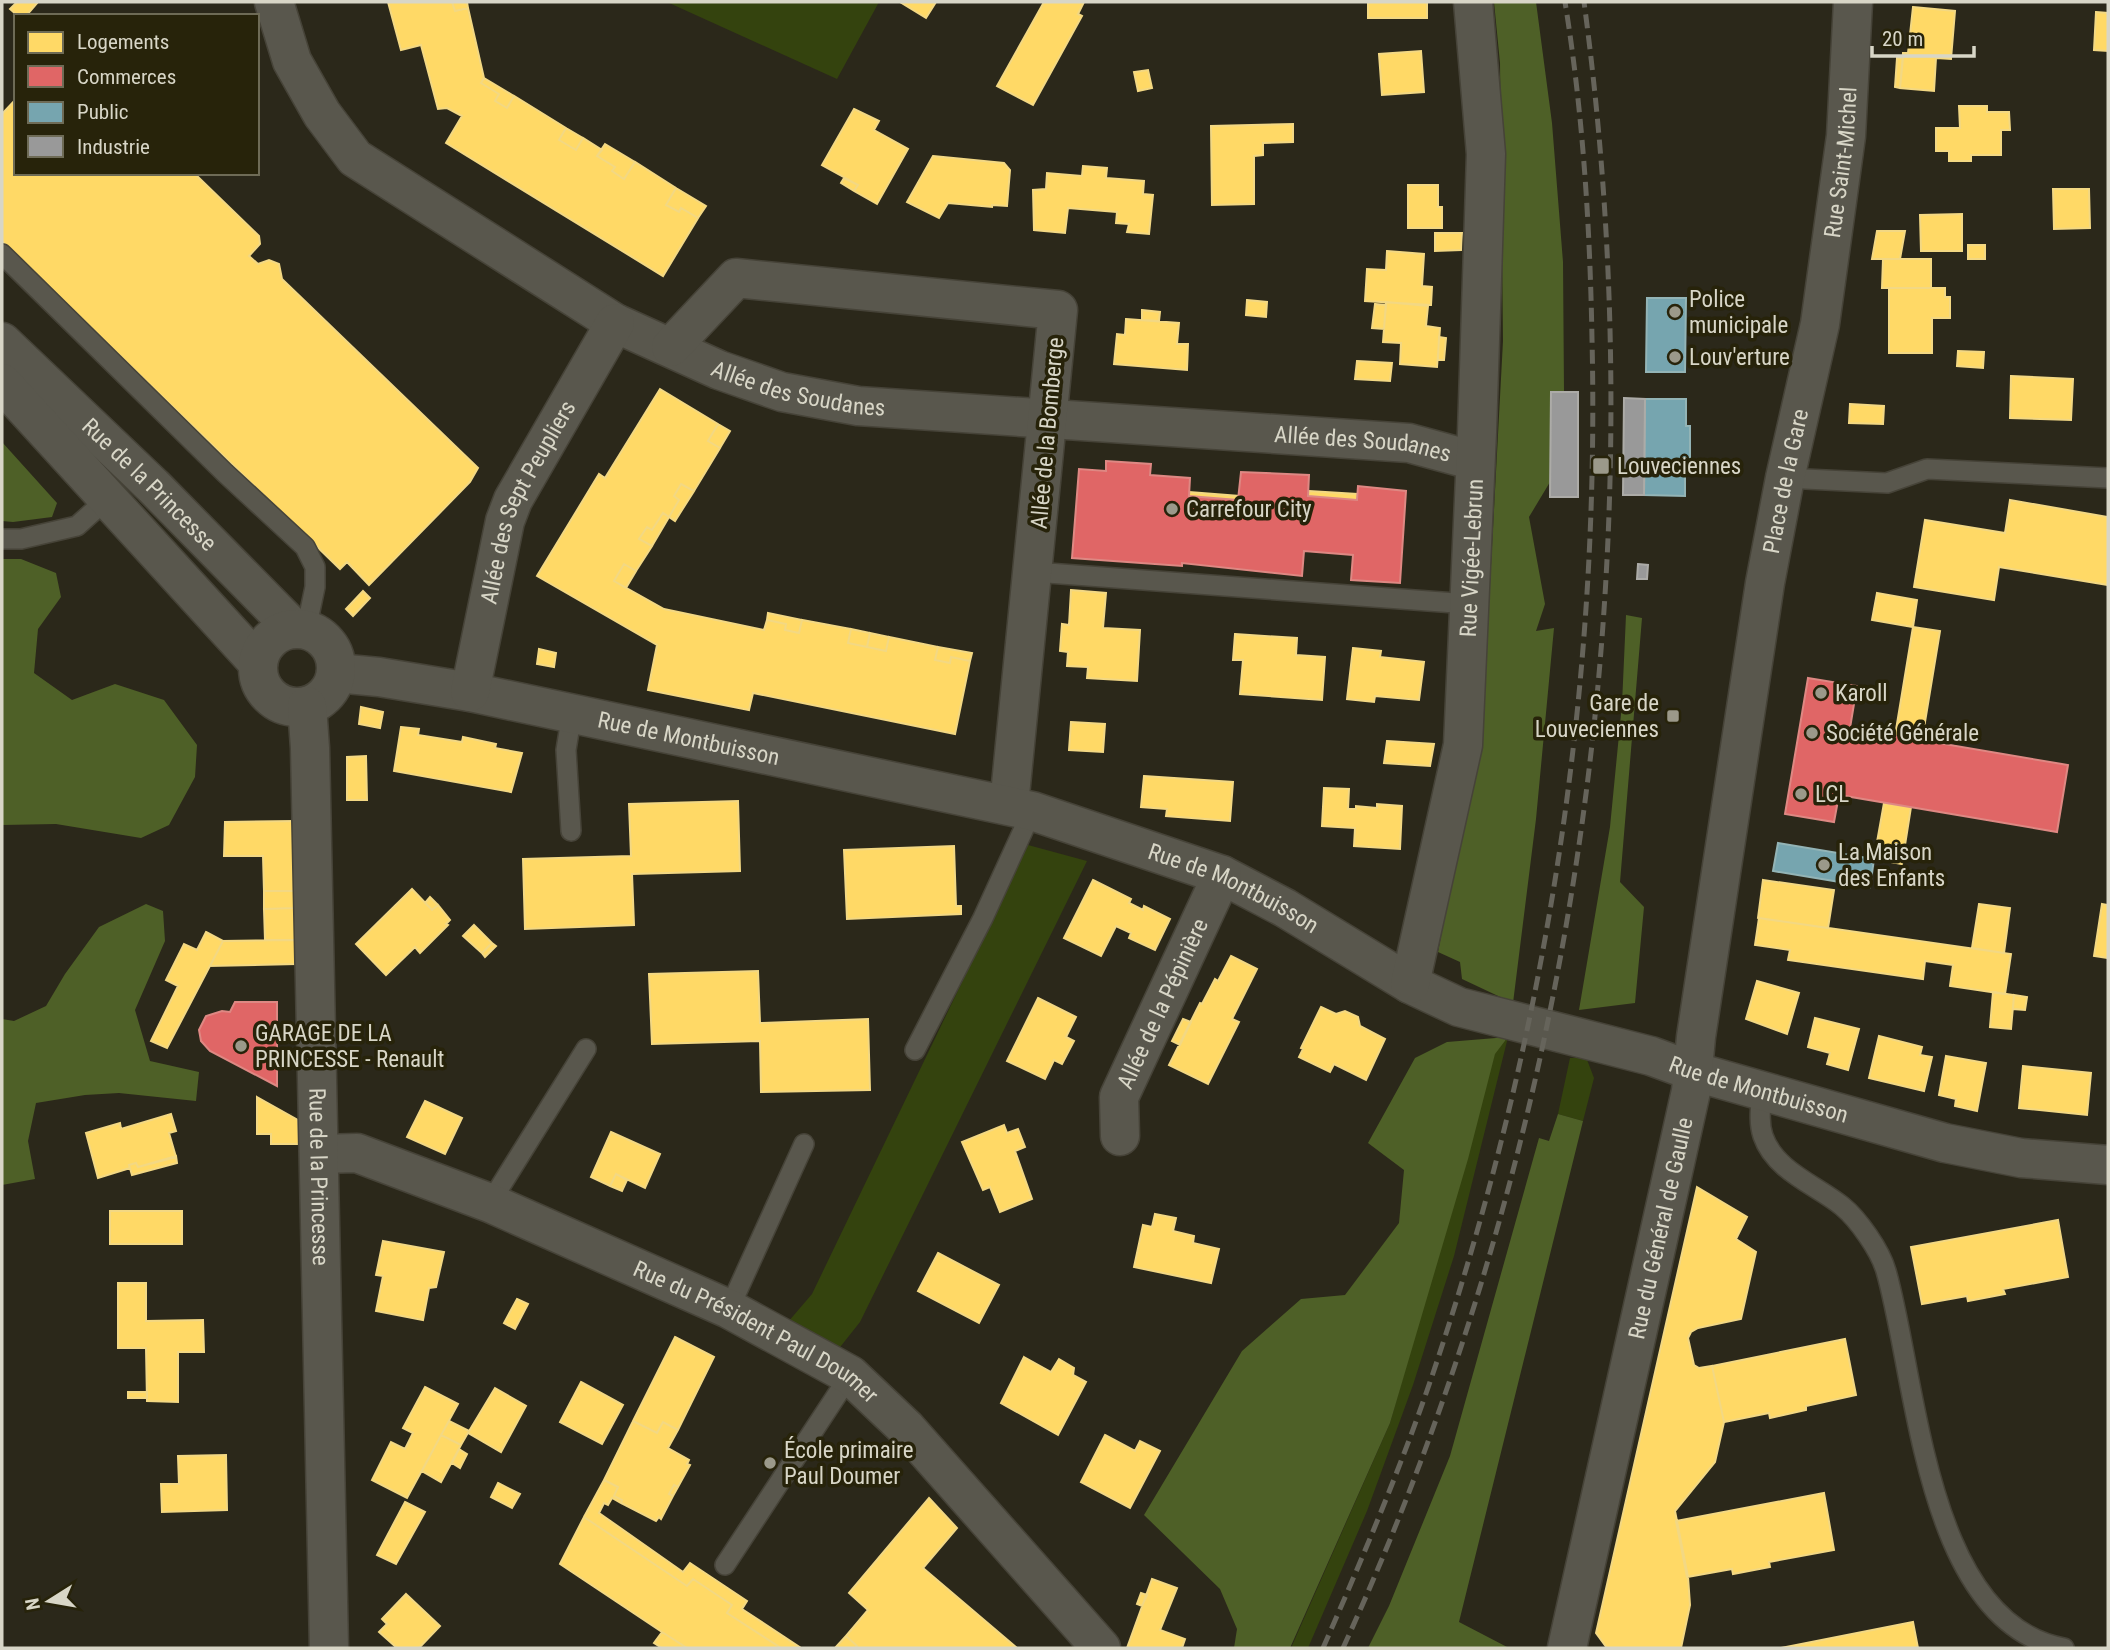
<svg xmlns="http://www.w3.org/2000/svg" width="2110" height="1650" viewBox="0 0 2110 1650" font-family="'Roboto Condensed',sans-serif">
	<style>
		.green { fill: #34430e }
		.forest { fill: #4e6027 }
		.homes { fill: #ffd966; stroke: #f3d883; stroke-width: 2 }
		.shops { fill: #e06666; stroke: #de8883; stroke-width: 2 }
		.public { fill: #76a5af; stroke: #93b4b6; stroke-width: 2 }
		.industry { fill: #999; stroke: #acaba7; stroke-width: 2 }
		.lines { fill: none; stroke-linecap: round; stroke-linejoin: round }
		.lane-casing { stroke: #464338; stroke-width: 22 }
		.street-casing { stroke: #464338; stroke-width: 41 }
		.secondary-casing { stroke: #464338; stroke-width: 41 }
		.lane { stroke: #59574d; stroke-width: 19 }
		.street { stroke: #59574d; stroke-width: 38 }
		.secondary { stroke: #59574d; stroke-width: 38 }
		.rail { stroke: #66645b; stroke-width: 5; stroke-dasharray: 14 7; stroke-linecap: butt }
		.poi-dot { fill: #9b998a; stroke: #27230a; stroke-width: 2.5 }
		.labels { text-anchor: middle; stroke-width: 7; stroke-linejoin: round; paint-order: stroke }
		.street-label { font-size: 23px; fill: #d8d6c7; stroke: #27230a }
		.poi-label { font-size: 23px; fill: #d8d6c7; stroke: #27230a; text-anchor: start }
	</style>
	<rect width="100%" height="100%" fill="#2b281a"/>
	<path class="green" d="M667,2h212l-42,77z
		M1028,845l59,16 -227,461 -23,29 -49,-29 24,-28z
		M1508,1037l-54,219 -41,129 -46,126 -59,137h-17l99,-225 105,-370z
		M1586,1057l8,21 -11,43 -25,-7 12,-56z"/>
	<path class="forest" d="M1494,2h42l16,121 11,139 1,130h-13l-1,90 -21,35 16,87 -9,27 18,-3 -18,191 -23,184 -51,-24 -2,-17 -22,-10 38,-197 13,-152 14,-262 -3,-278z
		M2,442l55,61 -5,14 -39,5 -11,-1z
		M2,559h19l35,14 5,24 -23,32 -4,44 38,27 43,-16 49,16 33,45 -2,32 -26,48 -28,13 -85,-14 -54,1z
		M1626,615l16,3 -22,264 24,25 -9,96 -56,7 31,-183 12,-123z
		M146,904l17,7 2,30 -30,69 15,51 49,11 -3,29 -77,-8 -34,2 -49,8 -8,38 7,38 -33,6v-166l12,2 32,-15 19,-32 34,-47z
		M1508,1037l-13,17 -27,105 -78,264 -100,225h-56l3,-19 -17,-40 -76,-74 98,-164 59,-52 44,-4 54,-72 5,-53 -36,-27 47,-85 32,-16z
		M1558,1114l25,7 -124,501 50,26h-141l21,-42 61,-150 89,-318 10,3z"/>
	<path class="homes" d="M17,2h21l-12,14h-8l-8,-7z
		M388,2h64l3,9 13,-3 16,70 -3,5 18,11 -4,7 12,7 7,-12 52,32 -7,12 17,10 7,-12 19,12 -5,6 18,11 -3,4 12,8 11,-17 41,26 -10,17 13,7 2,-4 17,10 -35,58 -217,-133 16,-27 -15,-8 -9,1 -17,-64 -20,5z
		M452,2h15l1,6 -13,3z
		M900,2h36l-10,16z
		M1044,2h40l-6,12 4,2 -49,89 -36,-19z
		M1368,2h59v16h-59z
		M1913,7l42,4 -4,48 -15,-1 -2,33 -34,-3 3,-35h5z
		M2096,12l12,1v38l-14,-1z
		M1421,51l3,41 -42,3 -3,-41z
		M1897,58h6l-3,30 -5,-1z
		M1148,70l4,18 -14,3 -4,-19z
		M484,78l30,18 -7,12 -12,-7 4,-7 -18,-11z
		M16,99v74h178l65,63 1,8 -11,12 9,8 11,-4 10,4 3,15 196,189 -8,14 -101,103 -22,-23 -7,7 -338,-328v-127z
		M1959,106h28v6h22l1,18h-9v25h-30v6h-22v-10h-13v-23h24z
		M854,109l25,12 -5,9 34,19 -31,55 -23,-13 4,-6 -36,-20z
		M1293,124v18l-30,1v12l-9,1v48l-42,1 -1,-79z
		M566,128l17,10 -7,12 -17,-10z
		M605,144l30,18 -11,17 -12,-8 3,-4 -18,-11z
		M933,156l71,7 6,7 -3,36 -15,-1v2l-44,-4 -9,15 -32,-16z
		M1083,166l24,2 -1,10 38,3 -1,13 10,1 -4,39 -22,-2 2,-8 -13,-1 1,-11 -49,-4 -3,25 -31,-3 -1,-40 13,-1 1,-16 35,3z
		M844,178l14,7 -4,6 -13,-8z
		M1408,185h30v22h4v21h-34z
		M676,188l30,18 -8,12 -17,-10 -2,4 -13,-7z
		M2053,189h36l1,39 -36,1z
		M1962,214v37h-41l-1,-36z
		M1877,231h28l-5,28h-28z
		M1435,233h27l-1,17 -26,1z
		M1968,245h17v14h-17z
		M1387,251l37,3 -2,32 10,1 -1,18 -66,-4 2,-32 19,1z
		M1883,259h48v29h-49z
		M1889,288h56v9h5v21h-18v35h-43z
		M1247,300l20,2 -1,15 -20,-2z
		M1386,302l42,4 -2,20 14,2 -3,39 -37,-3 1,-21 -18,-1z
		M1375,304l11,1 -2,24 -12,-1z
		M1142,310l18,2 -1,9 -17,-1z
		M1126,319l53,4 -2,21h11l-1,26 -73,-6 3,-30 8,1z
		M1439,337l7,1 -2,22h-6z
		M1958,351l26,1 -1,16 -26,-2z
		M1357,361l35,2 -2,18 -35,-2z
		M2011,376l62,3 -2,41 -61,-2z
		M660,389l58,35 -10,17 12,7 -26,43 -13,-7 -7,12 5,4 -10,17 -6,-4 -11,17 -5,-3 -8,12 13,7 -16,25 -12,-7 -10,17 50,28 100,21 3,-10 19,4 -1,6 14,3 3,-13 49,9 -3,14 38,8 3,-14 49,10 -3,13 15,3 1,-6 19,4 -15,73 -202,-41 -4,17 -101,-20 9,-45 -120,-69 62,-102 6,4z
		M1850,404l34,2 -1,18 -34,-1z
		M718,424l12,7 -10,17 -12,-7z
		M681,484l13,7 -19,30 -6,-4 10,-17 -5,-4z
		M1309,491l48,3v6l-49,-4z
		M1189,492l50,4 -1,4 -49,-4z
		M2010,500l98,17v68l-109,-18 -5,33 -80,-13 11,-67 80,13z
		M663,513l6,4 -17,29 -13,-7 8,-12 5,3z
		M624,564l12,7 -10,17 -12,-7z
		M1071,590l35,3 -3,35 37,2 -3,51 -50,-3 1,-11 -21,-1 1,-14 -8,-1 2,-27 7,1z
		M363,591l7,7 -17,18 -7,-7z
		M1877,593l40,7 -4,27 -41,-7z
		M768,613l34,7 -3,13 -14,-3 1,-6 -19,-4z
		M1913,627l27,4 -18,109 -27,-4z
		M851,629l19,4 -3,14 -19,-4z
		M870,633l19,4 -3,14 -19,-4z
		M1235,634l62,4 -1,17 29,2 -3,43 -82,-6 3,-34h-10z
		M938,647l34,6 -2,8 -19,-4 -1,6 -15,-3z
		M1353,648l28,3 -1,6 44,5 -5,38 -44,-4 -1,6 -27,-3z
		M539,649l17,4 -2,14 -17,-3z
		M361,707l22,5 -3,16 -21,-4z
		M1071,722l34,2 -2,28 -34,-2z
		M401,727l18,2 -1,6 44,7 1,-5 33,7 -1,4 27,5 -11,39 -117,-21z
		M1387,741l47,3 -4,22 -46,-3z
		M366,756l1,44h-20v-43z
		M1144,776l89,6 -3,39 -64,-5 1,-7 -26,-2z
		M1324,788l25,1 -1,20h8v-3l21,2v-4l25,2 -2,43 -46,-3 1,-18 -33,-2z
		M738,801l2,70 -108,3 2,51 -109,4 -2,-70 108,-3 -2,-52z
		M1884,803l27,4 -9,57 -28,-5z
		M294,821l1,70h-31l-1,-35h-39l1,-34z
		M954,846l2,60h5v8l-114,5 -3,-69z
		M1093,880l38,19 -2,4 14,7 1,-4 26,13 -15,31 -26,-12 2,-5 -15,-7 -15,30 -37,-18z
		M1763,880l71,10 -6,38 -70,-10z
		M412,889l20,21 6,-5 12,15 -4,4 2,1 -28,28 -5,-6 -29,28 -30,-31z
		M264,891h31v17l-31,1z
		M430,897l8,8 -6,5 -7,-7z
		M1979,904l31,4 -6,45 -32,-5z
		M2102,904l6,1v53l-14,-2z
		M295,908v32h-30l-1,-31z
		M1759,918l252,36 -6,40 -55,-8 3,-21 -28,-4 -2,18 -135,-19 2,-10 -35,-5z
		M474,925l18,18 -10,10 -19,-17z
		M206,932l17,9 -56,107 -16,-7 27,-55 -12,-6 18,-36 13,6z
		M295,940l1,24 -86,2 13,-25z
		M492,943l4,3 -11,11 -3,-4z
		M1231,956l26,13 -25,50 7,3 -31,62 -39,-19 31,-62 2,1 13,-25 3,2z
		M758,971l2,52 108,-4 2,71 -109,2 -1,-51 -108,3 -3,-70z
		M1757,981l42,12 -12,41 -41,-15z
		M1993,992l21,3 -3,34 -21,-2z
		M2014,995l13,2 -2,13 -12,-1z
		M1038,998l38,19 -10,20 8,4 -12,23 -8,-4 -9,19 -38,-18z
		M1321,1007l15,7 9,-3 13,6 2,9 25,13 -19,41 -32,-16 -4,8 -31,-15 4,-8 -2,-1z
		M1815,1018l44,11 -11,41 -21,-6 3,-11 -22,-6z
		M1183,1019l8,3 -11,23 -8,-4z
		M1879,1036l43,11 -2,8 12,2 -8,34 -55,-13z
		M1946,1056l40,7 -9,48 -22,-5 1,-7 -17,-4z
		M2023,1066l68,7 -4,42 -68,-7z
		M257,1097l41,23 1,24h-28v-10h-14z
		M425,1101l37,17 -17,36 -38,-17z
		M171,1114l5,17 -7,2 7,24 -38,10 -2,-4 -7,2 1,3 -32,10 -12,-45 34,-10 1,6z
		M1004,1125l3,8 11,-4 7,18 -10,4 17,48 -32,13 -10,-25 -7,3 -21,-48z
		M611,1132l49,22 -15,34 -29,-14 -6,12 -19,-9z
		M176,1156l1,7 -45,12 -3,-10 7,-2 2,4z
		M616,1174l11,6 -5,11 -12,-5z
		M1697,1187l50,30 -11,22 20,13 -15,67 -43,9 -7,4 -3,6 6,27 5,3 13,-2 12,56 -9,40 -40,49 13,66 2,28 -9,43h-74l-11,-15z
		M110,1211h72v33h-72z
		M1155,1214l21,4 -3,13 21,5 -1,7 26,6 -8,34 -77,-16 9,-42 9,2z
		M2058,1220l10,57 -65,12 2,5 -37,7 -1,-5 -45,8 -11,-57z
		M383,1241l61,11 -8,35 -7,1 -6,32 -47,-9 7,-35 -7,-1z
		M938,1253l61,32 -20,38 -61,-32z
		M118,1283h28v38l57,-1 1,32h-26v50l-31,-1 -1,-53h-28z
		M517,1299l11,5 -13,25 -11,-6z
		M675,1337l39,20 -36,73 -15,-8 -6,11 -24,-12z
		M1845,1339l11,56 -50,11v4l-36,8 -1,-5 -45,9 -12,-56z
		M1024,1357l27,15 8,-13 15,9 -1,7 13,7 -28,53 -57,-32z
		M581,1382l42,23 -21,39 -42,-22z
		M425,1387l33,17 -51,94 -35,-18 19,-38 14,7 8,-16 -10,-5z
		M495,1388l31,18 -25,46 -33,-19z
		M128,1392h19v6h-19z
		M449,1421l20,10 -8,14 -20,-10z
		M633,1421l24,12 6,-11 15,8 -10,18 21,12 -2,4 3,1 -12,22 -4,-2 -5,9 4,2 -12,23 -2,-2 -3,4 -35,-18 1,-3 -8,-4 4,-9 -14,-7z
		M441,1435l20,10 -20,37 -19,-11z
		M1105,1435l30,16 5,-10 20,10 -30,57 -49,-26z
		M459,1449l8,5 -7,14 -8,-5z
		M226,1455l1,55 -65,2 -1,-28h18l-1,-28z
		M604,1480l14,7 -4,9 8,4 -1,3 -9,-5 -4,7 -4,-2 -5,10 84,59 7,-9 57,38 -5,8 59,39h-20l-54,-35 5,-8 -39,-26 -6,7 -103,-69z
		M498,1483l22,11 -8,14 -21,-11z
		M674,1485l4,2 -5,9 -4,-2z
		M1824,1493l10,57 -65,12 1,5 -37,7 -1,-5 -45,8 -11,-56z
		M929,1498l28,30 -34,40 94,80h-162l2,-2 -11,-10 22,-26 -19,-17z
		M405,1502l20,10 -29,52 -19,-9z
		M584,1517l103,69 6,-7 39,26 -5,8 54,35h-94l-25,-16 -102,-68z
		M1152,1579l25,9 -17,42 25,9 -3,9h-55z
		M1141,1593l6,2 -5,11 -5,-2z
		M406,1594l34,32 -21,22h-22l-18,-16 8,-8 -5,-5z
		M1913,1622l5,26h-137z
		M662,1632l25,16h-25l-8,-5z
		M846,1636l11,10 -2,2h-20z"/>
	<path class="shops" d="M1106,461l45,3 -1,11 40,3 -1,18 49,4 3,-28 68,3 -1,21 49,4 1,-14 48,5 -6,92 -49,-3 2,-25 -49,-4 -2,25 -120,-13v3l-110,-8 7,-89 27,2z
		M1808,678l49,8 -7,42 218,37 -11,67 -218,-37 -5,27 -49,-8z
		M235,1002h42v84l-67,-35 -9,-10 -2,-11 7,-14 16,-5 8,1z"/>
	<path class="public" d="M1647,298h39l-1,74h-39z
		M1645,399h41v27h4v44h-5v26l-41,-1z
		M1778,843l96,16 -4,28 -97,-16z"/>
	<path class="industry" d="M1551,392h27v105h-28z
		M1624,398l21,1 -1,96h-21z
		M1638,564l10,1 -1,14h-10z"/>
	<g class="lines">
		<g class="lane-casing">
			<path id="lane" d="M2,254l223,219 80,74 10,20v20l-9,43
				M1785,478l102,5 40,-14 181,9
				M2,539h19l56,-13 30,-27
				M1034,572l435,32
				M571,831l-5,-81 6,-37
				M915,1050l68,-132 49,-107
				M1762,1089c-1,16 -4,32 1,47 12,35 53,49 79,70 16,13 38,44 44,65 31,107 39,353 178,377
				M490,1203l96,-154
				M729,1309l75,-165
				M725,1565l125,-190"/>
		</g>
		<g class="street-casing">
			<g id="street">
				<path id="s1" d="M274,2l18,59 30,53 33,44 260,165 104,47 63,22 76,14 551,37 66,18"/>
				<path d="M671,347l65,-69 322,32 -49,495"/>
				<path id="s2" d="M336,673l43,4 91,15 562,119 190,64 63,33 125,76 49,23 192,49 41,15 253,72 76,15 87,7"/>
				<path id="s3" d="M470,692l35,-171 8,-21 102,-177"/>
				<path id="s4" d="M1410,984l53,-239 14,-313 9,-278 -13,-152"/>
				<path id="s5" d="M1120,1136l-1,-39 103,-222"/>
				<path id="s6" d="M319,1154l38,-1 133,50 239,106 121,66 57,54 194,219"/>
				<path id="s7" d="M1567,1648l124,-557 5,-54 69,-454 20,-105 35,-154 26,-188 7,-134"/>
			</g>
		</g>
		<g class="secondary-casing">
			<g id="secondary">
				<path id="s8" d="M2,342l151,144 141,143"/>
				<path d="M2,383l256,280"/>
				<circle cx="297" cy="668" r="39"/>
				<path id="s9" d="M307,706l3,42 19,900"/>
			</g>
		</g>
		<use href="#lane" class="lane"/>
		<use href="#street" class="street"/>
		<use href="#secondary" class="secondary"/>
		<path class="rail" d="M1323,1648c43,-98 85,-197 118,-299 107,-326 159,-667 151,-1010 -2,-112 -9,-226 -27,-337
			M1343,1648c234,-510 316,-1090 241,-1646"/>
	</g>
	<g class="poi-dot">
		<circle cx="1675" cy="312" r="7"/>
		<circle cx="1675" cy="357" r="7"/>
		<rect x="1592" y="457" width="18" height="18" rx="3.5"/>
		<circle cx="1172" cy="509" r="7"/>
		<circle cx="1821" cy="693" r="7"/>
		<rect x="1666" y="709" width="14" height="14" rx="3.5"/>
		<circle cx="1812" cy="733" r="7"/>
		<circle cx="1801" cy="794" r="7"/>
		<circle cx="1824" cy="865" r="7"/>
		<circle cx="241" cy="1046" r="7"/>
		<circle cx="770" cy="1463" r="7"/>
	</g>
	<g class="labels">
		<g class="street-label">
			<text dy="8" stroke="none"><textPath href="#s7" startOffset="1512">Rue Saint-Michel</textPath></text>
			<text dy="8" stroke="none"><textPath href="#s1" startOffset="682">Allée des Soudanes</textPath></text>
			<text transform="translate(1047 433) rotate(-85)" y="8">Allée de la Bomberge</text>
			<text dy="8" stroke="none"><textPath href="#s1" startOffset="1250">Allée des Soudanes</textPath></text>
			<text dy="8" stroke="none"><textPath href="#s7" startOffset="1188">Place de la Gare</textPath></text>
			<text dy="8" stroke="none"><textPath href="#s8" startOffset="205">Rue de la Princesse</textPath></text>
			<text dy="8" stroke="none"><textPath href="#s3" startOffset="200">Allée des Sept Peupliers</textPath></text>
			<text dy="8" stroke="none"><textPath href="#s4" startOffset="432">Rue Vigée-Lebrun</textPath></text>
			<text dy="8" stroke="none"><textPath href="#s2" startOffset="359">Rue de Montbuisson</textPath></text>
			<text dy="8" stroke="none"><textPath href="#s2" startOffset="926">Rue de Montbuisson</textPath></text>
			<text dy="8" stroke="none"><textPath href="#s5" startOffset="142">Allée de la Pépinière</textPath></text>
			<text dy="8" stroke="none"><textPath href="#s2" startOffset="1493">Rue de Montbuisson</textPath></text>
			<text dy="8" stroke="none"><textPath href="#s9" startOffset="471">Rue de la Princesse</textPath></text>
			<text dy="8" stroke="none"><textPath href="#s7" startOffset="430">Rue du Général de Gaulle</textPath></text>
			<text dy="8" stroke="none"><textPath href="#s6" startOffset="476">Rue du Président Paul Doumer</textPath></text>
		</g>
		<g class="poi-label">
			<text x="1689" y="307">Police<tspan x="1689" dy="26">municipale</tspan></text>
			<text x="1689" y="365">Louv'erture</text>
			<text x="1617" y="474">Louveciennes</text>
			<text x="1186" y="517">Carrefour City</text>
			<text x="1835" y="701">Karoll</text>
			<text x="1659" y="711" text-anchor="end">Gare de<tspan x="1659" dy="26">Louveciennes</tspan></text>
			<text x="1826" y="741">Société Générale</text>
			<text x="1815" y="802">LCL</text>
			<text x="1838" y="860">La Maison<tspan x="1838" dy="26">des Enfants</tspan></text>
			<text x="255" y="1041">GARAGE DE LA<tspan x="255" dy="26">PRINCESSE - Renault</tspan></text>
			<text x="784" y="1458">École primaire<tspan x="784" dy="26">Paul Doumer</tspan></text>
		</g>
	</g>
	<rect width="2110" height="1650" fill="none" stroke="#d8d6c7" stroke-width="7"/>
	<rect x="14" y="14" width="245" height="161" fill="#27230a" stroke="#6e6b56" stroke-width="2"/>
	<rect x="28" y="32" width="35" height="21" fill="#ffd966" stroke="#6e6b56" stroke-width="2"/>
	<text x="77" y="49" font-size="21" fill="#d8d6c7">Logements</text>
	<rect x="28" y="66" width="35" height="21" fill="#e06666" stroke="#6e6b56" stroke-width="2"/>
	<text x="77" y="84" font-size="21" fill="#d8d6c7">Commerces</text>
	<rect x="28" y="102" width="35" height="21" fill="#76a5af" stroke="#6e6b56" stroke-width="2"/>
	<text x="77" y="119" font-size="21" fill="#d8d6c7">Public</text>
	<rect x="28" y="136" width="35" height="21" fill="#999999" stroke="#6e6b56" stroke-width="2"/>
	<text x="77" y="154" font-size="21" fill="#d8d6c7">Industrie</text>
	<g transform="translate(49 1601) rotate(259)" stroke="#27230a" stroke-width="5" paint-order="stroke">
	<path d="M0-5L12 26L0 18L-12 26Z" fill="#d8d6c7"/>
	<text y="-10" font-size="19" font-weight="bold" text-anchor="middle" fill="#d8d6c7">N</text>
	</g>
	<path d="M1872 46v10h102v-10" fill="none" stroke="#d8d6c7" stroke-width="3.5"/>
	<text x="1882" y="46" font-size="21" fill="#d8d6c7" stroke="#27230a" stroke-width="5" paint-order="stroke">20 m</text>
</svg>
